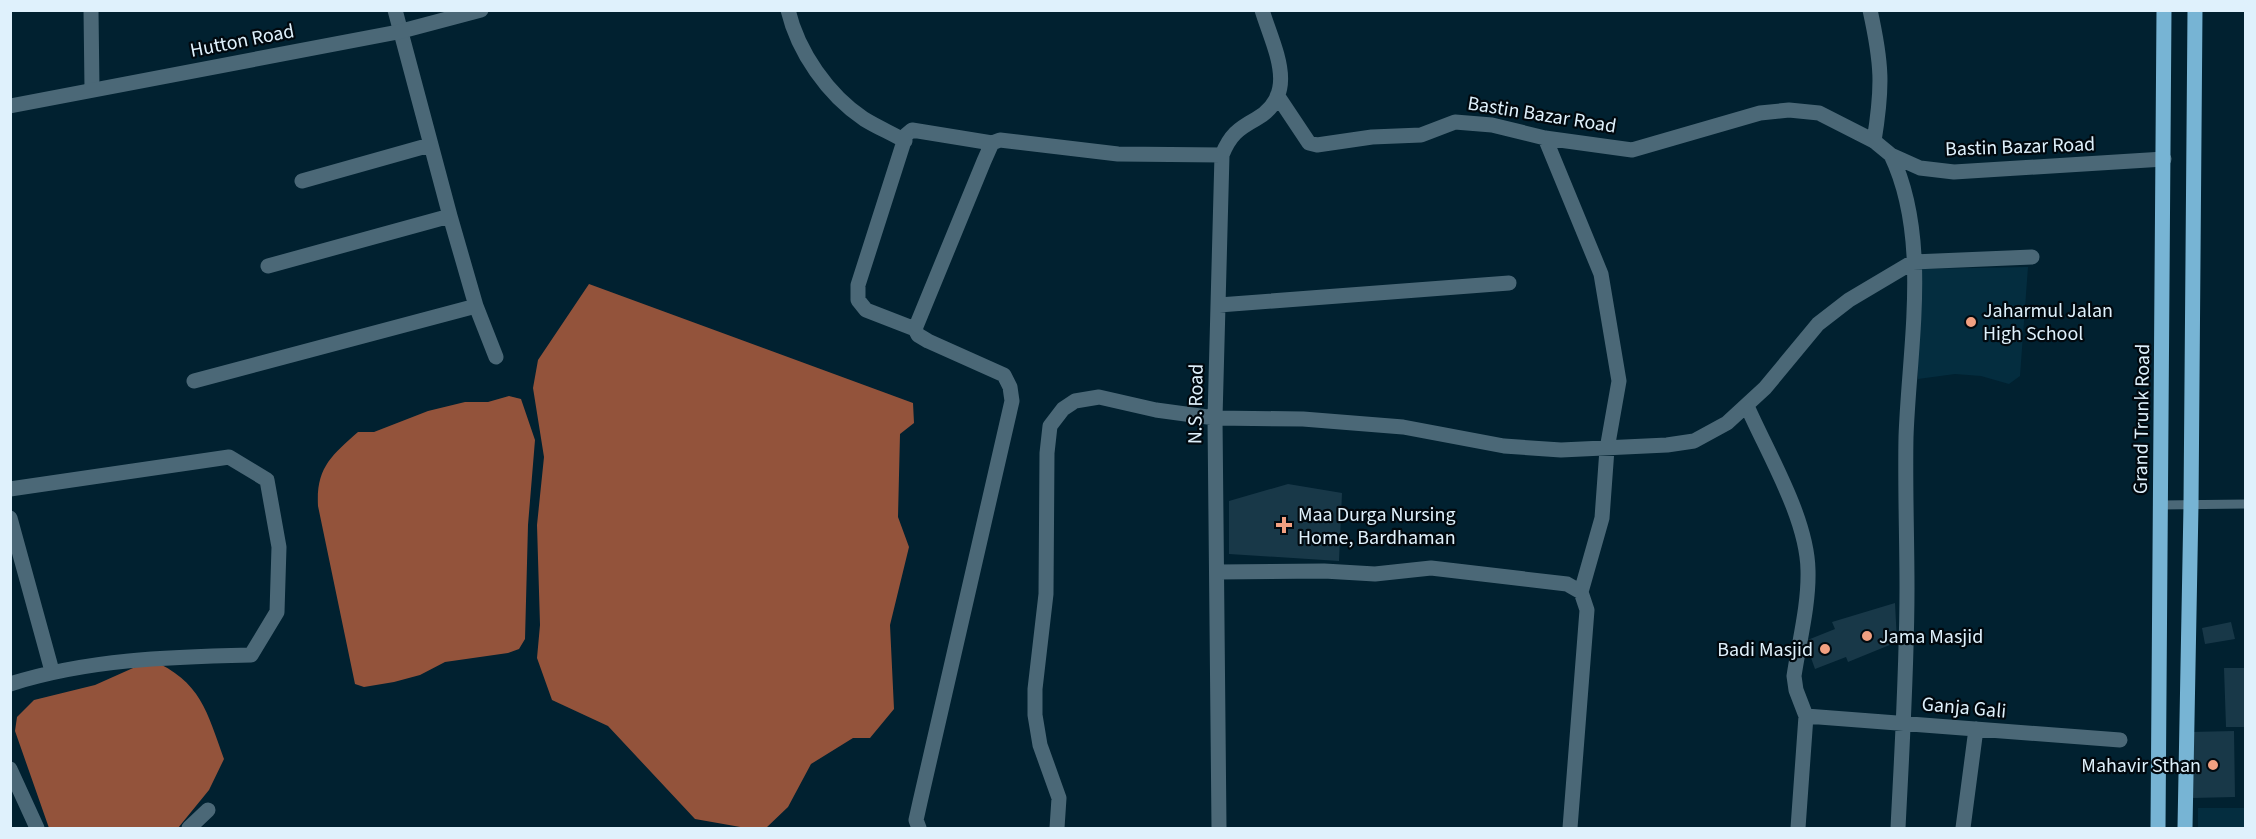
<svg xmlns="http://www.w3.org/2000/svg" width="2256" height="839" viewBox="0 0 2256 839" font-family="'Source Sans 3',sans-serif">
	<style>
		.built { fill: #042d3f }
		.water { fill: #93533b }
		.building { fill: #183848 }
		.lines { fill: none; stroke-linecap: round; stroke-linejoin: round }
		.service { stroke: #4b6877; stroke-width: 9 }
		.minor { stroke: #4b6877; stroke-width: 15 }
		.tertiary { stroke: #4b6877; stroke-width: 15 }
		.primary { stroke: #77b4d4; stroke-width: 15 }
		.poi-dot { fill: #f2a081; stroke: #01090f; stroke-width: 2 }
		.labels { text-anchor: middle; stroke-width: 4.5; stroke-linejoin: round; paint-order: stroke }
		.street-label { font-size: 20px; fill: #dff1fc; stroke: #01090f }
		.poi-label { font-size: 20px; fill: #dff1fc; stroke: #01090f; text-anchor: start }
	</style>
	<rect width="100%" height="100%" fill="#012130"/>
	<path class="built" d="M2028,267l-8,109 -11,8 -28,-8 -26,-2 -37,5v-110z
		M2198,808h47v20h-47z"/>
	<path class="water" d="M589,284l324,119 1,20 -14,11 -2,83 11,30 -19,78 4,84 -24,29h-17l-42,26 -23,43 -22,21h-20l-51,-9 -87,-93 -56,-26 -15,-42 3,-33 -3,-100 7,-68 -11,-69 5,-28z
		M509,396l12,3 14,41 -7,85 -3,114 -6,10 -11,4 -63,9 -25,13 -26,7 -30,5 -9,-3 -37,-178c-2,-38 13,-50 40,-74h16l54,-21 37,-9h23z
		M151,660c50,21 56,52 73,99l-15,31 -31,38h-129l-34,-97 2,-14 17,-17 61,-15z"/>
	<path class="building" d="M1288,484l54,9 -3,68 -110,-7v-53z
		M1895,603l2,39 -49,20 -2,-5 -31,12 -10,-28 30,-12 -3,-7z
		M2231,622l4,17 -30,5 -3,-16z
		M2224,668h22v59h-20z
		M2234,731l1,66 -43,1 -2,-66z"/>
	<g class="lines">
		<path class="service" d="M2161,505l85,-1"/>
		<path class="minor" d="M91,10l1,79
			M395,10l55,206 26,90 20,51
			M788,10c10,42 40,85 76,109 13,8 27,14 41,22
			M1870,10c12,54 13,76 4,131
			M1279,98l30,45 8,2 55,-8 49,-2 34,-13 37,3 53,13 87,12 128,-37 29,-3 30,3 55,28 17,14 29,13 34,4 210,-13
			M1545,138l56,136 18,107 -12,68 -5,69 -21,74
			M1891,155c40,83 18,193 15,282 -1,51 1,101 1,151 0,80 -5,160 -9,240
			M302,181l128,-36
			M268,266l182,-50
			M1219,305l290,-22
			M915,329l-49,-19 -8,-10v-15l48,-150 6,-5 80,13
			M194,381l282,-75
			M1747,406c21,48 60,112 61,164 1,35 -9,72 -14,106l2,14 10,26 -8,112
			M10,489l219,-32 38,23 12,67 -2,65 -26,43c-83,2 -162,4 -241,29
			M10,518l42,153
			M1218,572l106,-1 51,3 56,-6 136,16 14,8 6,18 -17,218
			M1806,716l314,24
			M10,769l27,59
			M189,828l19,-18
			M919,828l-3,-8 4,-18 92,-401 -2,-14 -6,-12 -76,-34 -10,-6 -3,-6 69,-168 8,-18 8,-3 118,14 104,1
			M1057,828l2,-30 -19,-53 -5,-30v-26l11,-95 1,-141 3,-27 13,-17 12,-8 24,-4 57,13 59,8 88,1 100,8 101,19 57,4 106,-5 27,-4 33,-18 38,-35 53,-64 31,-24 64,-38 119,-5
			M1219,828l-4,-410 7,-263c8,-20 16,-26 34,-36 44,-25 18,-70 6,-109
			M1963,828l13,-99"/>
		<path class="tertiary" d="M10,106l388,-74 83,-22"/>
		<path class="primary" d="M2158,828l6,-818
			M2185,828l6,-323 4,-495"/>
	</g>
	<g class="poi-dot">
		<circle cx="1971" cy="322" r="6"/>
		<path d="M1281 516h6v6h6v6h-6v6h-6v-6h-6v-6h6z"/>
		<circle cx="1867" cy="636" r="6"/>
		<circle cx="1825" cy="649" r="6"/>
		<circle cx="2213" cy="765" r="6"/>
	</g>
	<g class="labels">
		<g class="street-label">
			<text transform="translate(242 40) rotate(-11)" y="7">Hutton Road</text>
			<text transform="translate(1542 114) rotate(9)" y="7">Bastin Bazar Road</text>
			<text transform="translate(2020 146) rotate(-2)" y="7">Bastin Bazar Road</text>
			<text transform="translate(1195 404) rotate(-89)" y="7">N.S. Road</text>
			<text transform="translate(2141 419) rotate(-89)" y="7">Grand Trunk Road</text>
			<text transform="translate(1964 707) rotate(5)" y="7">Ganja Gali</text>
		</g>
		<g class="poi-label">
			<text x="1983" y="317">Jaharmul Jalan<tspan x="1983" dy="23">High School</tspan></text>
			<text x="1298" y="521">Maa Durga Nursing<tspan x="1298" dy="23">Home, Bardhaman</tspan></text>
			<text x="1879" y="643">Jama Masjid</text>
			<text x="1813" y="656" text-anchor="end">Badi Masjid</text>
			<text x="2201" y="772" text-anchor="end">Mahavir Sthan</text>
		</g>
	</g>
	<rect width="2256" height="839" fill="none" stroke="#dff1fc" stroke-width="24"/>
</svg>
